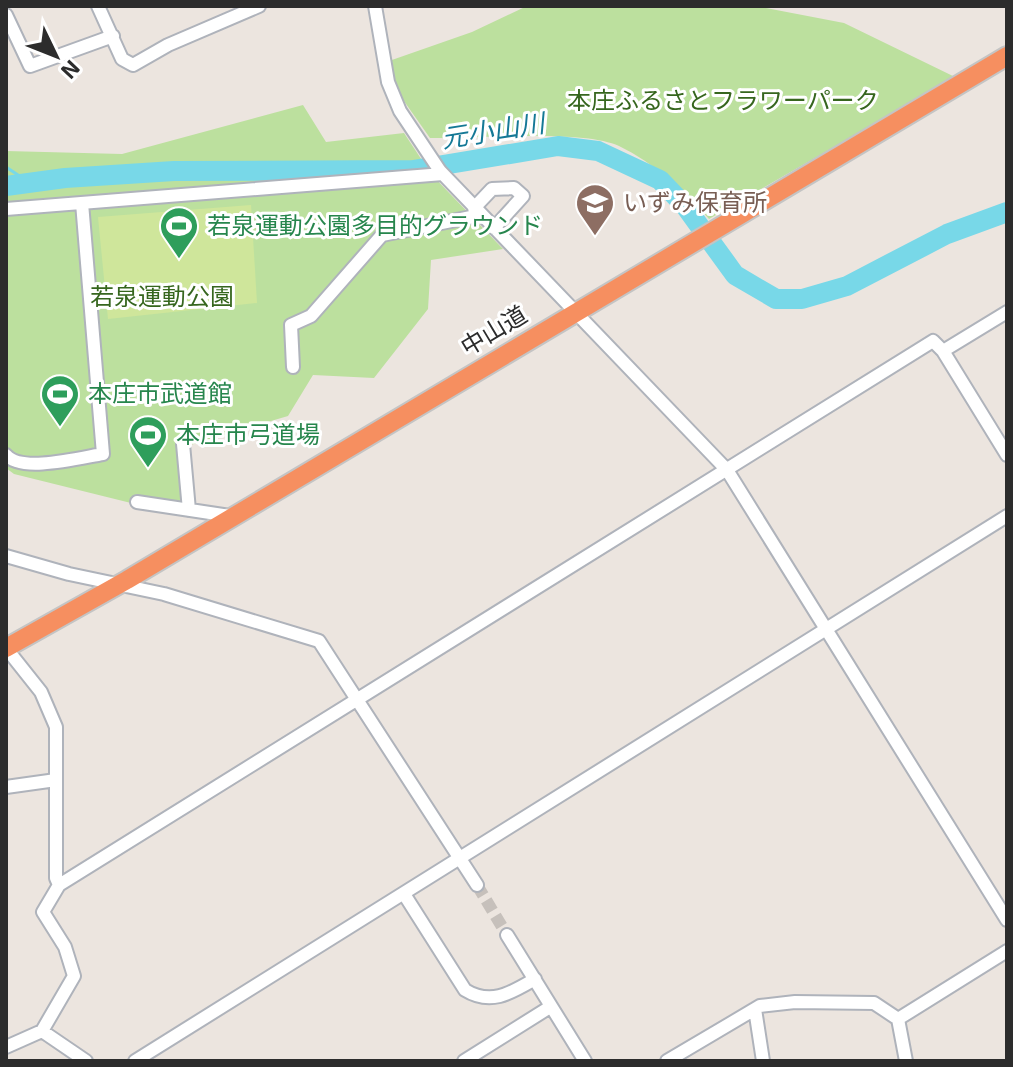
<svg xmlns="http://www.w3.org/2000/svg" width="1013" height="1067" viewBox="0 0 1013 1067" font-family="'Exo 2','Noto Sans JP',sans-serif">
	<style>
		.green { fill: #bce09e }
		.pitch { fill: #cfe69b }
		.lines { fill: none; stroke-linecap: round; stroke-linejoin: round }
		.stream { stroke: #78d8e8; stroke-width: 3 }
		.river { stroke: #78d8e8; stroke-width: 20 }
		.minor-tunnel { stroke: #c6c0bb; stroke-width: 12; stroke-dasharray: 12 6; stroke-linecap: butt }
		.minor-casing { stroke: #afb3bb; stroke-width: 16 }
		.highway-casing { stroke: #c4c4c4; stroke-width: 22 }
		.minor { stroke: #fff; stroke-width: 12 }
		.highway { stroke: #f68f60; stroke-width: 18 }
		.labels { text-anchor: middle; stroke-width: 6; stroke-linejoin: round; paint-order: stroke }
		.park-label { font-size: 24px; fill: #36661e; stroke: #fff }
		.education-label { font-size: 24px; fill: #785e54; stroke: #fff; text-anchor: start }
		.leisure-label { font-size: 24px; fill: #27864d; stroke: #fff; text-anchor: start }
		.street-label { font-size: 24px; fill: #2c2c2c; stroke: #fff }
		.water-label { font-size: 26px; font-style: italic; fill: #157996; stroke: #fff }
	</style>
	<rect width="100%" height="100%" fill="#ece5df"/>
	<path class="green" d="M527,6h228l89,17 111,54 -246,142c-25,-29 -55,-56 -90,-73 -36,-17 -145,-7 -189,-8l-31,-44 -10,-33 83,-29z
		M303,105l23,37 78,-9 27,41 72,75 -72,11 -3,49 -54,69 -61,-3 -25,41 -101,30v62l-52,-4 -121,-30 -8,-6v-317l116,3z"/>
	<path class="pitch" d="M251,205l6,98 -149,16 -10,-102z"/>
	<g class="lines">
		<path class="stream" d="M6,167l21,14"/>
		<path class="river" d="M6,186l59,-8 109,-7 239,-1 145,-24 40,5 62,29 25,26 50,69 41,24h26l45,-13 100,-52 60,-22"/>
		<path class="minor-tunnel" d="M477,885l30,50"/>
		<g class="minor-casing">
			<path id="minor" d="M98,6l24,53 11,6 35,-20 91,-39
				M375,6l13,76 12,29 40,60 287,299 280,450
				M6,15l24,51 83,-30
				M474,208l18,-19 22,-1 9,8 -29,32
				M6,209l437,-35
				M943,351l64,-39
				M293,367l-2,-42 20,-9 71,-81 99,-20
				M183,444l6,66
				M6,455c15,18 73,3 97,-1l-21,-251
				M137,502l93,14
				M6,556l63,18 95,20 155,47 158,244
				M6,648l35,44 15,35v151l3,7
				M6,787l50,-7
				M404,894l61,96c26,16 46,3 70,-11
				M507,935l78,126
				M755,1009l8,52
				M898,1019l109,-68
				M42,1031l44,30
				M6,1047l36,-16 32,-55 -9,-29 -22,-35 16,-27 874,-544 10,10 64,104
				M135,1061l872,-545
				M464,1061l86,-54
				M667,1061l93,-55 35,-4 79,1 24,16 8,42"/>
		</g>
		<g class="highway-casing">
			<path id="highway" d="M6,648l121,-68 880,-524"/>
		</g>
		<use href="#minor" class="minor"/>
		<use href="#highway" class="highway"/>
	</g>
	<defs>
		<g id="school-pin" transform="scale(2)"><path d="M0 17L-7.5 6A9.5 9.5 0 1 1 7.5 6Z" fill="#8d6e63" stroke="#fff"/><path d="M0-5L7-2L0 1L-7-2ZM-4 1L0 2.5L4 1V4Q0 6-4 4Z" fill="#fff"/></g>
		<g id="stadium-pin" transform="scale(2)"><path d="M0 17L-7.5 6A9.5 9.5 0 1 1 7.5 6Z" fill="#2e9e5b" stroke="#fff"/><path d="M0-5a6.5 5 0 1 0 0 10a6.5 5 0 1 0 0-10ZM-3.5-1.8h7v3.6h-7Z" fill="#fff"/></g>
	</defs>
	<g fill-rule="evenodd">
		<use href="#school-pin" x="595" y="203"/>
		<use href="#stadium-pin" x="179" y="226"/>
		<use href="#stadium-pin" x="60" y="394"/>
		<use href="#stadium-pin" x="148" y="435"/>
	</g>
	<g class="labels">
		<g class="park-label">
			<text x="723" y="109">本庄ふるさとフラワーパーク</text>
			<text x="162" y="305">若泉運動公園</text>
		</g>
		<g class="education-label">
			<text x="623" y="211">いずみ保育所</text>
		</g>
		<g class="leisure-label">
			<text x="207" y="234">若泉運動公園多目的グラウンド</text>
			<text x="88" y="402">本庄市武道館</text>
			<text x="176" y="443">本庄市弓道場</text>
		</g>
		<g class="street-label">
			<text transform="translate(494 331) rotate(-31)" y="8">中山道</text>
		</g>
		<g class="water-label">
			<text transform="translate(493 131) rotate(-9)" y="9">元小山川</text>
		</g>
	</g>
	<rect width="1013" height="1067" fill="none" stroke="#2c2c2c" stroke-width="16"/>
	<g transform="translate(56 56) rotate(133)" stroke="#ffffff" stroke-width="6" paint-order="stroke">
	<path d="M0-6L14 30L0 20L-14 30Z" fill="#2c2c2c"/>
	<text y="-12" font-size="22" font-weight="bold" text-anchor="middle" fill="#2c2c2c">N</text>
	</g>
</svg>
